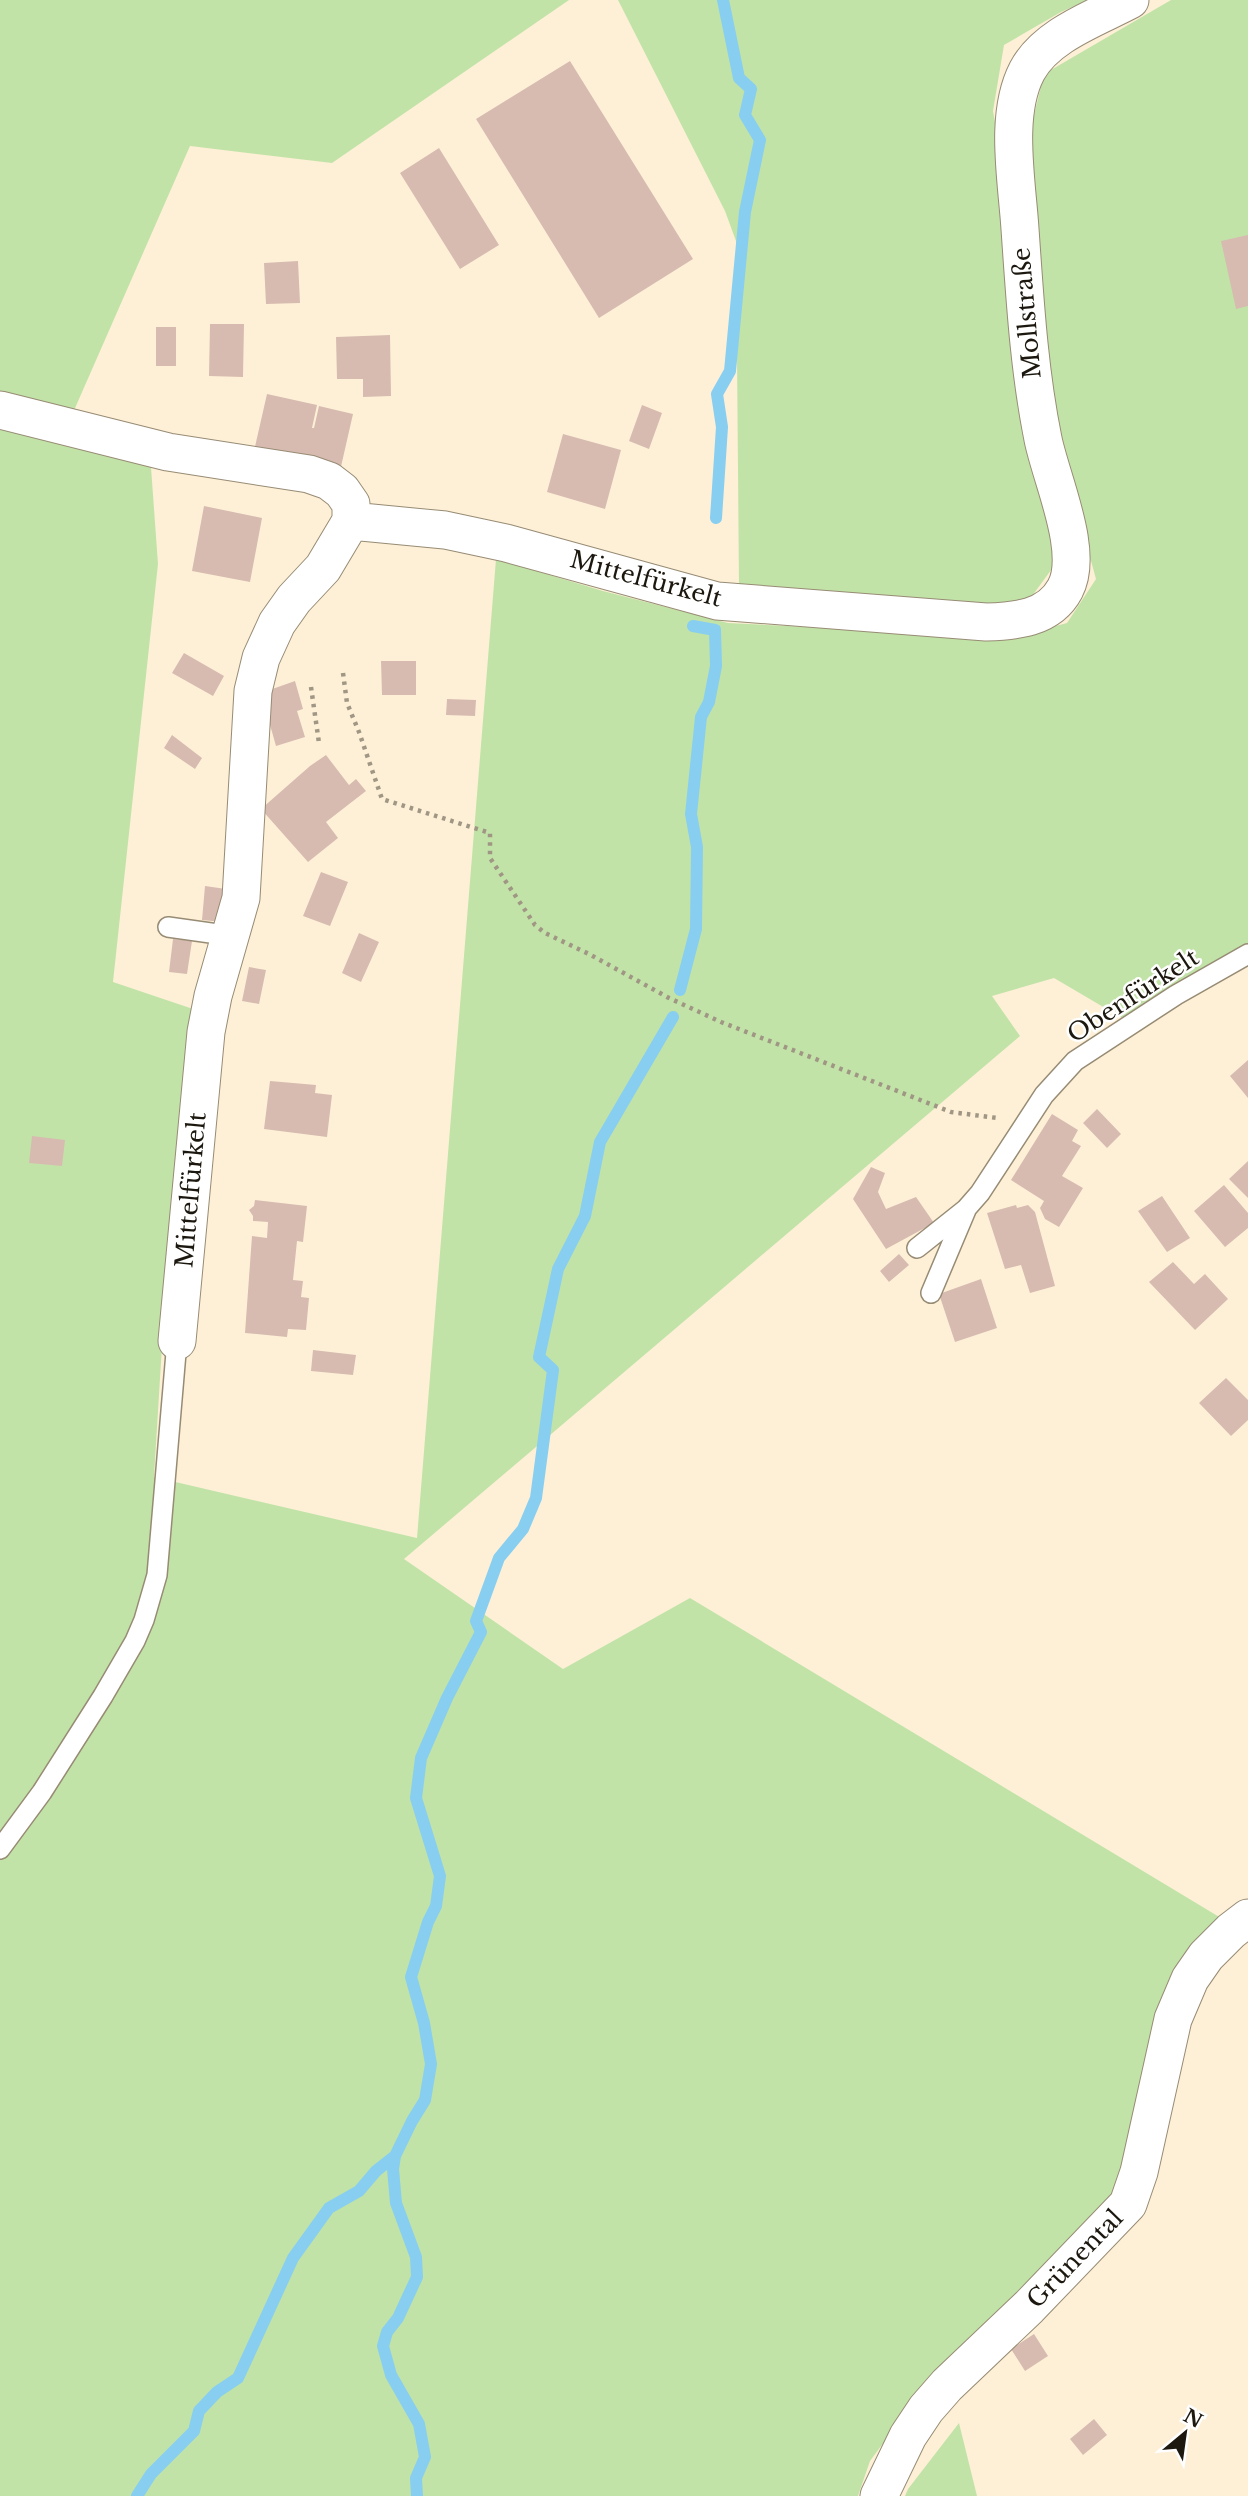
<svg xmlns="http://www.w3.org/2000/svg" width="1248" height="2496" viewBox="0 0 1248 2496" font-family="'Libre Baskerville',serif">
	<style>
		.green { fill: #c2e3a8 }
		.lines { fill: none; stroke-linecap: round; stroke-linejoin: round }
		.stream { stroke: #88cef0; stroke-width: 12 }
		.building { fill: #d7bbb0 }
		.service-casing { stroke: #978b74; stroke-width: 22 }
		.minor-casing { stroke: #978b74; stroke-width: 39 }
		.path { stroke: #a09684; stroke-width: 4.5; stroke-dasharray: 3.5 5; stroke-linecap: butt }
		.service { stroke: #fff; stroke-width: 19 }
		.minor { stroke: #fff; stroke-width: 37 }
		.labels { text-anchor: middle; stroke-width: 5; stroke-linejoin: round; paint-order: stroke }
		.street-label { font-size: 24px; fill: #1c180f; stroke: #fff }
	</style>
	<rect width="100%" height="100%" fill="#fef0d7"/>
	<path class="green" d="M0,0h569l-237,163 -142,-17 -118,269 -72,-17z
		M618,0h470l-27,12 -57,33 -11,66 9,50 52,405 -30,41 -285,-20 -3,-346 -11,-30z
		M1171,0h77v943l-126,75 -68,-40 -62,18 28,40 -616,523 159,110 127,-71 531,320 -95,255 -20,33 -183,183 -53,72 -12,35h-858v-2076l151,47 7,97 -45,418 86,29 -32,253 -13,213 263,61 79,-979 107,32 125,32 287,14 52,-14 29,-44 -56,-204 -12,-236 16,-65z
		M959,2423l18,73h-72l3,-7z"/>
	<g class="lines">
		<path class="stream" d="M716,518l6,-91 -5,-33 13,-23 15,-159 15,-72 -15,-25 6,-26 -12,-11 -16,-78
			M680,990l16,-61 1,-82 -6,-33 10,-97 8,-15 7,-36 -1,-36 -22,-4
			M137,2496l14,-22 43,-43 5,-20 18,-19 21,-14 55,-120 36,-50 30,-17 17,-20 19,-15
			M417,2496l-1,-18 9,-21 -6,-33 -28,-49 -8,-29 4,-14 11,-14 19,-41 -1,-20 -20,-54 -3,-34 2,-13 17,-35 13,-21 6,-36 -7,-41 -13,-46 17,-55 8,-16 4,-30 -24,-78 5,-40 26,-60 34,-66 -5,-11 23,-63 24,-29 13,-31 17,-128 -14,-13 19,-88 27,-53 15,-74 73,-125"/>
	</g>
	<path class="building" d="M570,61l123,198 -94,59 -123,-199z
		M439,148l60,97 -39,24 -60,-96z
		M1248,235v71l-12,3 -15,-68z
		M298,261l2,42 -34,1 -2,-41z
		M210,324h34l-1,53 -34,-1z
		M156,327h20v39h-20z
		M390,335l1,61 -28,1v-18h-26l-1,-42z
		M267,394l50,11 -5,23h2l5,-22 34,8 -13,57 -86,-20z
		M642,405l20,8 -13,36 -20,-8z
		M563,434l58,16 -16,59 -58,-17z
		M204,506l58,12 -12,64 -58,-11z
		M184,653l40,23 -11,20 -41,-23z
		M381,661h35v34h-34z
		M295,681l8,28 -6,2 8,26 -29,9 -15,-53z
		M447,699l29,1 -1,16 -29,-1z
		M172,735l30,23 -7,11 -31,-21z
		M326,755l23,30 7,-6 10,12 -40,31 12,16 -30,24 -47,-53 49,-43z
		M321,872l27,10 -18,44 -27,-10z
		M205,886l21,3 -3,33 -21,-2z
		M359,933l20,9 -18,40 -19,-9z
		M173,939l19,2 -5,33 -18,-2z
		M249,967l17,3 -7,34 -17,-3z
		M1248,1060v38l-18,-22z
		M270,1081l46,4 -1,8 17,2 -5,42 -63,-8z
		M1097,1109l24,25 -14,14 -24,-25z
		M1052,1114l26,16 -6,11 9,5 -19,30 21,12 -24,39 -14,-8 -5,-11 4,-7 -33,-21z
		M32,1136l33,4 -3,26 -33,-3z
		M1248,1161v37l-19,-19z
		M871,1167l14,6 -7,19 8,17 30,-12 18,26 -48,26 -33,-50z
		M1224,1185l24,28v15l-23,19 -31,-36z
		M1162,1196l28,42 -23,14 -29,-41z
		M255,1200l52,6 -4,36 -6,-1 -4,39 10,1 -2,16 8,1 -3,32 -18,-1 -1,8 -42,-4 7,-97 15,2 1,-16 -15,-1v-5l-4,-6 5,-4z
		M1016,1205l1,3 11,-3 7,7 20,74 -25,7 -9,-28 -16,4 -18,-56z
		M899,1254l10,11 -20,17 -9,-11z
		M1173,1262l21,22 11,-10 23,25 -33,31 -46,-48z
		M981,1279l16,49 -42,14 -16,-48z
		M313,1350l43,5 -3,20 -42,-4z
		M1226,1378l22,22v20l-17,16 -32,-33z
		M1034,2334l14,22 -23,15 -14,-22z
		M1094,2419l13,16 -24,20 -13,-16z"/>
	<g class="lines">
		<g class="service-casing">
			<path id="service" d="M168,927l64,9
				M917,1248l49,-39 14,-16 64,-98 31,-34 101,-66 72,-41
				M931,1293l35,-83
				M0,1849l42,-57 61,-96 32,-55 9,-21 13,-45 20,-234"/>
		</g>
		<g class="minor-casing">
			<path id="minor" d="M0,410l168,42 141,22 20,7 13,10 9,13v17l-28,47 -29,31 -17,24 -16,35 -8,33 -12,207 -28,98 -7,36 -29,309
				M351,521l94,9 61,13 211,58 269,21c29,-1 63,-3 79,-33 20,-37 -14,-110 -22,-150 -14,-69 -18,-139 -23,-210 -3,-48 -16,-114 7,-158 19,-36 69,-53 103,-71
				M879,2496l29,-60 18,-27 21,-24 82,-78 99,-103 11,-32 34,-153 17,-40 16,-23 25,-25 17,-13"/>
		</g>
		<path class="path" d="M343,673l4,30 12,29 23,67 108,34v25l45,67 10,8 44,21 80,44 52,24 230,90 46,6
			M311,687l8,56"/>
		<use href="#service" class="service"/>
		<use href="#minor" class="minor"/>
	</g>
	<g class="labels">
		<g class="street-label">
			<text transform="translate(1027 313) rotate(-95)" y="8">Mollstraße</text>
			<text transform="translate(646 579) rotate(15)" y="8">Mittelfürkelt</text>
			<text transform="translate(1133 996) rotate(-33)" y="8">Obenfürkelt</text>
			<text transform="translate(191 1190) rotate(-85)" y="8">Mittelfürkelt</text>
			<text transform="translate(1075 2259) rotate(-46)" y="8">Grünental</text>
		</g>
	</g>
	<g transform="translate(1185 2433) rotate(29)" stroke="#ffffff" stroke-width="5" paint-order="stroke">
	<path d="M0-5L12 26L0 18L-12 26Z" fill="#1c180f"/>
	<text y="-10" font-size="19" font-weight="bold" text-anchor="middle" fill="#1c180f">N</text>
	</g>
</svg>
